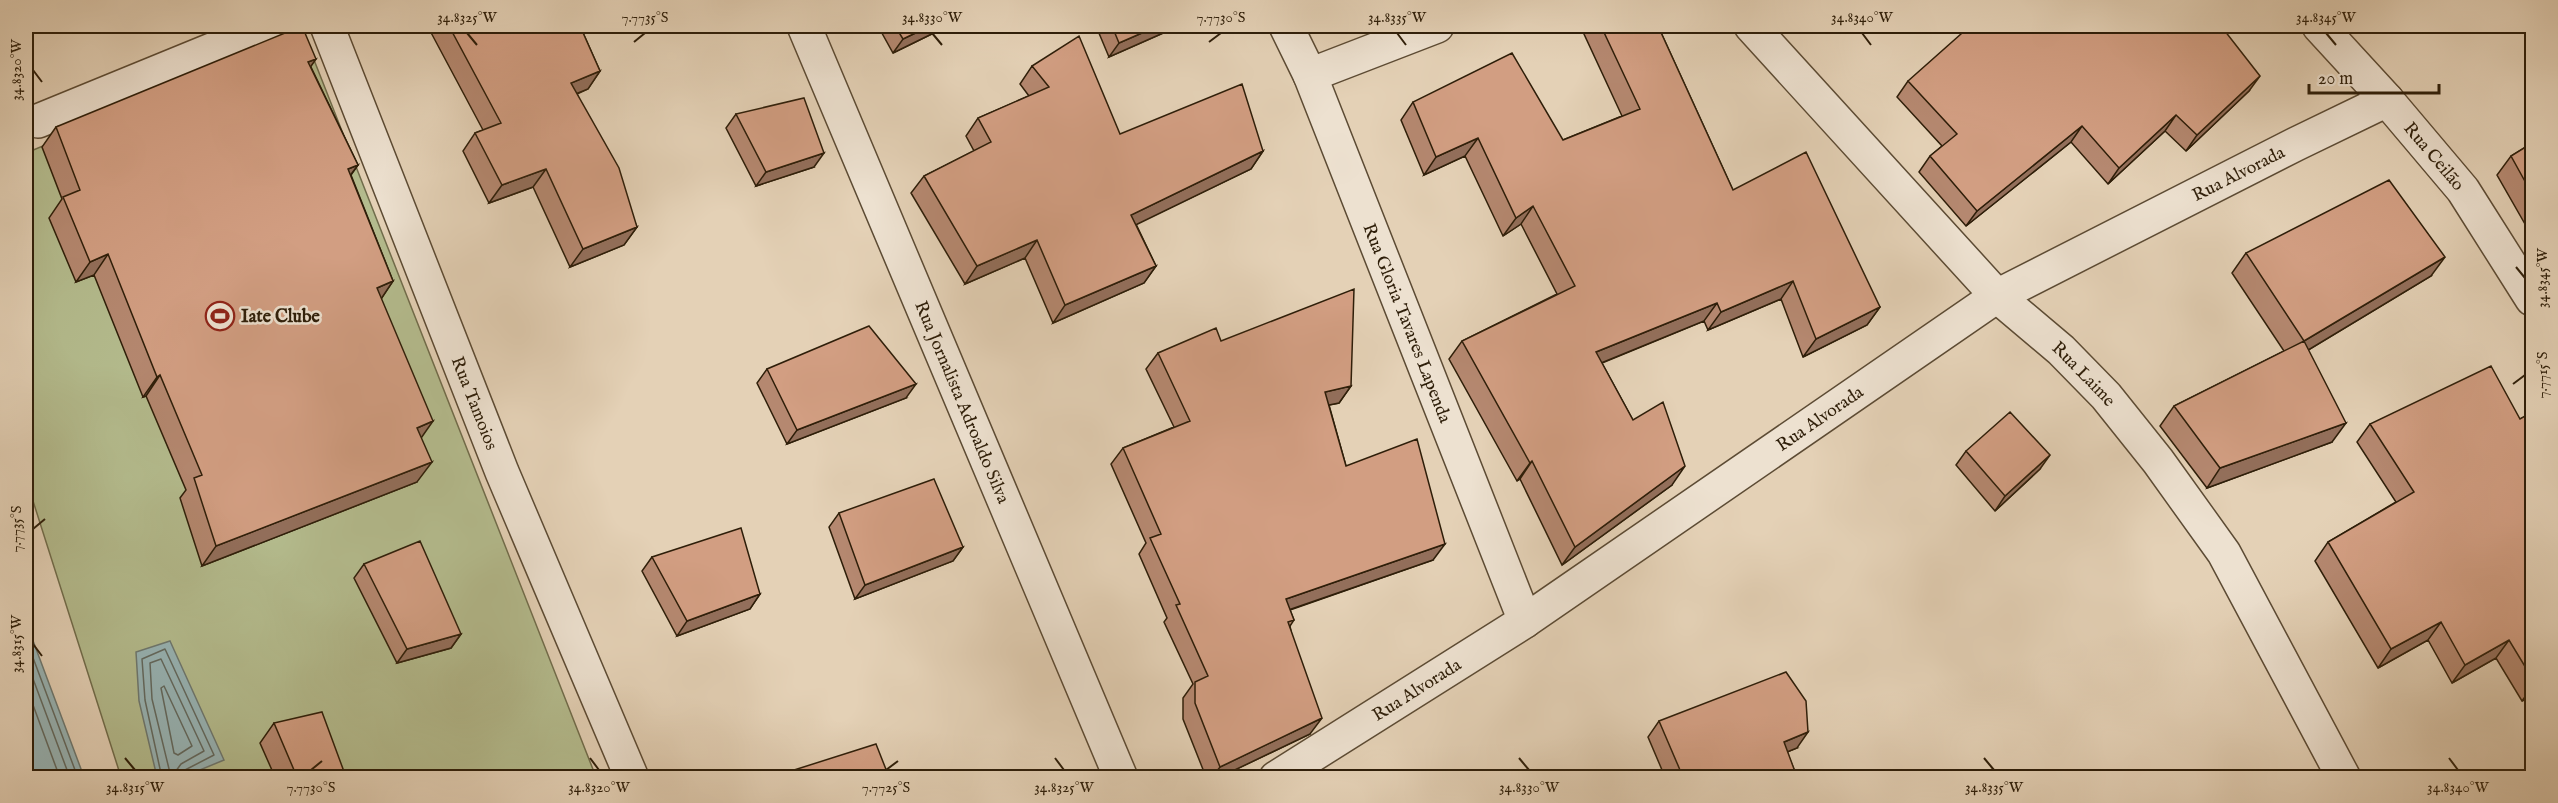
<svg xmlns="http://www.w3.org/2000/svg" width="2558" height="803" viewBox="0 0 2558 803" font-family="'IM FELL English',serif">
	<style>
		.green { fill: #b4bc8e; stroke: #716d4c; stroke-width: 1.5 }
		.water { fill: #98b5b6; stroke: #6e7971; stroke-width: 1.5 }
		.lines { fill: none; stroke-linecap: round; stroke-linejoin: round }
		.shore { stroke: #636a60; stroke-width: 1.5 }
		.minor-casing { stroke: #5c4b34; stroke-width: 36 }
		.minor { stroke: #ede1d0; stroke-width: 33 }
		.wall { fill: #b58870; stroke: #2e1e09; stroke-width: 1.5 }
		.shaded-wall { fill: #936f5b; stroke: #2e1e09; stroke-width: 1.5 }
		.building { fill: #d29e82; stroke: #2e1e09; stroke-width: 1.5 }
		.ticks { fill: none; stroke: #2e1e09; stroke-width: 2 }
		.labels { text-anchor: middle; stroke-width: 5; stroke-linejoin: round; paint-order: stroke }
		.street-label { font-size: 18px; fill: #2e1e09; stroke: #ede1d0 }
		.poi-label { font-size: 18px; font-weight: bold; fill: #2e1e09; stroke: #ede1d0; text-anchor: start }
		.neatline { fill: none; stroke: #2e1e09; stroke-width: 2 }
		.ticks-label { font-size: 15px; text-anchor: middle; fill: #2e1e09 }
	</style>
	<rect width="100%" height="100%" fill="#e4d1b6"/>
	<filter id="stains"><feTurbulence type="fractalNoise" baseFrequency=".00333" numOctaves="4"/><feColorMatrix values="0 0 0 0 .2 0 0 0 0 .09 0 0 0 0 .02 0 0 0 .5 -.17"/></filter>
	<radialGradient id="worn" r=".72"><stop offset=".6" stop-color="#630" stop-opacity="0"/><stop offset="1" stop-color="#630" stop-opacity=".3"/></radialGradient>
	<path class="green" d="M305,37l291,740h-475l-95,-298v-326z"/>
	<path class="water" d="M26,622l58,155h-58z
		M170,641l54,119 -41,17h-26l-18,-76 -3,-49z"/>
	<g class="lines">
		<path class="shore" d="M26,639l52,139
			M161,659l43,92 -23,13 -8,11 -3,-2 -18,-74 -2,-36z
			M26,660l44,118
			M26,686l34,92
			M164,686l28,60 -14,9 -4,-2 -13,-65z
			M162,778l-17,-78 -3,-41 23,-10 49,106 -29,15 -2,8"/>
		<g class="minor-casing">
			<g id="minor">
				<path id="s1" d="M327,26l175,446 130,306"/>
				<path id="s2" d="M804,26l317,752"/>
				<path id="s3" d="M1286,26l24,49 215,546"/>
				<path id="s4" d="M1751,26l246,270 64,54 45,46 52,65 66,92 120,225"/>
				<path id="s5" d="M2319,26l68,74 76,90 69,109"/>
				<path d="M1310,75l127,-49"/>
				<path d="M38,121l232,-95"/>
				<path id="s6" d="M1276,778l249,-157 472,-325 299,-152 91,-44"/>
			</g>
		</g>
		<use href="#minor" class="minor"/>
	</g>
	<path class="wall" d="M429,26h151l20,45 -12,18 -11,5 60,133 -13,18 -54,22 -37,-80 -44,16 -26,-52 12,-18 8,-3 -55,-103z
		M878,26h70l-55,27z
		M1096,26h83l-70,31z
		M1590,26h68l75,164 147,117 -13,18 -64,32 -22,-58 -73,31 -4,-9 -102,42 31,57 39,65 -110,80 -42,-86 -3,2 -68,-122 13,-18 95,-47 -36,-70 -18,12 -38,-80 -41,19 -23,-55 12,-18 150,38 59,-24 -38,-82z
		M1032,66l88,68 143,17 -12,18 -115,55 20,42 -12,17 -91,40 -28,-65 -60,26 -54,-91 13,-17 50,-25 -8,-15 12,-18 51,-22 -9,-12z
		M311,67l47,98 -7,10 42,106 -12,18 40,139 -4,44 -215,84 -22,-68 6,-8 -40,-94 -3,1 -49,-122 -18,7 -27,-64 13,-19 -20,-52 14,-20z
		M1908,81l341,10 -63,60 -21,-20 -57,53 -37,-42 -105,84 -47,-54 11,-16 12,-10 -45,-49z
		M736,114l78,53 -58,19 -30,-58z
		M2532,143v77l-7,4 -28,-49 14,-19z
		M2246,253l185,23 -123,74 24,92 -125,46 -47,-62 14,-20 110,-55 -52,-78z
		M1221,341l130,45 -12,17 -10,2 17,61 87,94 -143,50 4,10 -4,6 20,108 -90,43h-14l-23,-58v-21l10,-14 -29,-62 3,-4 -28,-64 7,-11 -35,-79 12,-16 51,-21 -28,-58 12,-16z
		M767,369l139,29 -119,46 -30,-61z
		M2532,414v282l-10,5 -26,-43 -44,25 -24,-43 -50,28 -63,-107 13,-19 68,-40 -39,-60 13,-18 150,-5z
		M1966,451l74,18 -45,42 -39,-46z
		M839,513l124,34 -10,14 -98,38 -26,-72z
		M652,557l108,37 -10,15 -73,27 -35,-65z
		M364,564l97,70 -10,14 -54,15 -43,-85z
		M1659,721l138,27 -10,4 10,25h-132l-17,-40z
		M274,723l72,54h-71l-15,-34z"/>
	<path class="shaded-wall" d="M930,26h18l-55,27 10,-14z
		M1158,26h21l-70,31 10,-14z
		M316,59l-14,20 6,-17z
		M600,71l-12,18 -30,12 13,-18z
		M2260,76l-11,15 -63,60 11,-16z
		M2176,115l-11,16 -57,53 11,-16z
		M2082,126l-11,16 -105,84 11,-15z
		M1478,138l-13,18 -41,19 12,-18z
		M1263,151l-12,18 -132,64 12,-18z
		M824,153l-10,14 -58,19 10,-14z
		M358,165l-15,20 5,-16z
		M546,169l-13,18 -44,16 13,-18z
		M1533,206l-12,18 -18,12 13,-18z
		M2532,213v7l-7,4z
		M637,227l-13,18 -54,22 13,-18z
		M1037,240l-12,18 -60,26 12,-18z
		M108,254l-14,21 -18,7 14,-20z
		M2445,257l-14,19 -141,85 14,-20z
		M1156,266l-12,17 -91,40 12,-18z
		M393,281l-14,21 -2,-14z
		M1793,281l-12,18 -73,31 13,-18z
		M1717,303l-13,18 -120,49 12,-18z
		M1880,307l-13,18 -64,32 13,-18z
		M160,375l-14,21 -3,1 14,-20z
		M916,384l-10,14 -119,46 10,-14z
		M1351,386l-12,17 -25,5 11,-16z
		M433,421l-14,20 -2,-13z
		M2346,423l-14,19 -125,46 13,-20z
		M2050,455l-10,14 -45,42 10,-15z
		M1532,461l-12,18 -3,2 13,-18z
		M432,462l-15,20 -215,84 14,-20z
		M1685,466l-13,19 -110,80 13,-18z
		M1445,544l-12,16 -159,55 12,-16z
		M963,547l-10,14 -98,38 10,-14z
		M760,594l-10,15 -73,27 10,-15z
		M2441,622l-13,18 -50,28 13,-19z
		M461,634l-10,14 -54,15 10,-14z
		M2509,640l-13,18 -44,25 13,-18z
		M2532,687v9l-10,5z
		M1322,718l-12,16 -90,43h-8l8,-10z
		M1808,732l-11,16 -25,10 12,-16z"/>
	<path class="building" d="M302,26l14,33 -8,3 50,103 -10,4 45,112 -16,7 56,133 -16,7 15,34 -216,84 -22,-68 8,-3 -42,-100 -3,2 -49,-123 -18,8 -27,-65 17,-7 -24,-63z
		M449,26h131l20,45 -29,12 48,85 18,59 -54,22 -37,-80 -44,16 -27,-52 26,-10z
		M895,26h35l-27,13z
		M1112,26h46l-39,17z
		M1601,26h57l75,164 73,-38 74,155 -64,32 -23,-58 -72,31 -4,-9 -121,49 37,68 30,-18 22,64 -110,81 -43,-86 -2,2 -68,-122 113,-55 -42,-80 -17,12 -38,-80 -42,19 -23,-55 99,-49 51,87 77,-31z
		M1970,26h251l39,50 -63,59 -21,-20 -57,53 -37,-42 -105,85 -47,-55 27,-22 -49,-53z
		M1079,36l41,98 122,-50 21,67 -132,64 25,51 -91,39 -28,-65 -60,26 -53,-90 67,-34 -13,-24 71,-31 -17,-21z
		M804,98l20,55 -58,19 -30,-58z
		M2532,143v51l-21,-38z
		M2389,180l56,77 -141,84 -58,-88z
		M1354,289l-3,97 -26,6 21,74 71,-27 28,105 -159,55 8,21 -6,2 34,96 -102,49 -25,-64v-21l13,-6 -32,-71 4,-1 -30,-66 11,-4 -38,-86 67,-27 -32,-68 58,-25 5,13z
		M869,326l47,58 -119,46 -30,-61z
		M2304,341l42,82 -126,45 -46,-62z
		M2491,366l29,53 12,-7v266l-23,-38 -44,25 -24,-43 -50,27 -63,-107 86,-50 -44,-68z
		M2010,412l40,43 -45,41 -39,-45z
		M934,479l29,68 -98,38 -26,-72z
		M741,528l19,66 -73,27 -35,-64z
		M420,541l41,93 -54,15 -43,-85z
		M1786,672l20,29 2,31 -24,10 13,35h-114l-24,-56z
		M322,712l24,65h-49l-23,-54z
		M876,744l13,33h-117z
		M2532,770v7h-18z
		M436,771l2,6h-25z"/>
	<path class="ticks" d="M467,33l10,12M932,33l10,12M1397,33l9,12M1862,33l9,12M2326,33l10,12M634,42l11,-9M1209,42l12,-9M33,70l9,12M2516,267l9,11M2513,384l12,-9M33,529l12,-10M33,644l9,12M125,758l10,12M590,758l9,12M1055,758l9,12M1519,758l10,12M1984,758l10,12M2449,758l9,12M311,770l11,-9M886,770l12,-9"/>
	<defs>
		<g id="stadium-ring" transform="scale(1.5)"><circle r="9.5" fill="#ede1d0" stroke="#8f2418" stroke-width="1.5"/><path d="M0-5a6.5 5 0 1 0 0 10a6.5 5 0 1 0 0-10ZM-3.5-1.8h7v3.6h-7Z" fill="#8f2418"/></g>
	</defs>
	<g fill-rule="evenodd">
		<use href="#stadium-ring" x="220" y="316"/>
	</g>
	<g class="labels">
		<g class="street-label">
			<text dy="6" stroke="none"><textPath href="#s5" startOffset="174">Rua Ceilão</textPath></text>
			<text dy="6" stroke="none"><textPath href="#s6" startOffset="1138">Rua Alvorada</textPath></text>
			<text dy="6" stroke="none"><textPath href="#s3" startOffset="321">Rua Gloria Tavares Lapenda</textPath></text>
			<text dy="6" stroke="none"><textPath href="#s4" startOffset="482">Rua Laime</textPath></text>
			<text dy="6" stroke="none"><textPath href="#s2" startOffset="408">Rua Jornalista Adroaldo Silva</textPath></text>
			<text dy="6" stroke="none"><textPath href="#s1" startOffset="405">Rua Tamoios</textPath></text>
			<text dy="6" stroke="none"><textPath href="#s6" startOffset="652">Rua Alvorada</textPath></text>
			<text dy="6" stroke="none"><textPath href="#s6" startOffset="166">Rua Alvorada</textPath></text>
		</g>
		<g class="poi-label">
			<text x="241" y="322">Iate Clube</text>
		</g>
	</g>
	<rect width="2558" height="803" fill="none" stroke="#e4d1b6" stroke-width="66"/>
	<path d="M2309 84v9h130v-9" fill="none" stroke="#2e1e09" stroke-width="3"/>
	<text x="2318" y="84" font-size="18" fill="#2e1e09" stroke="#ede1d0" stroke-width="4.5" paint-order="stroke">20 m</text>
	<rect x="33" y="33" width="2492" height="737" class="neatline"/>
	<g class="ticks-label">
		<text x="467" y="22">34.8325°W</text>
		<text x="645" y="22">7.7735°S</text>
		<text x="932" y="22">34.8330°W</text>
		<text x="1221" y="22">7.7730°S</text>
		<text x="1397" y="22">34.8335°W</text>
		<text x="1862" y="22">34.8340°W</text>
		<text x="2326" y="22">34.8345°W</text>
		<text transform="translate(16 70) rotate(-90)" y="5">34.8320°W</text>
		<text transform="translate(2542 278) rotate(-90)" y="5">34.8345°W</text>
		<text transform="translate(2542 375) rotate(-90)" y="5">7.7715°S</text>
		<text transform="translate(16 529) rotate(-90)" y="5">7.7735°S</text>
		<text transform="translate(16 644) rotate(-90)" y="5">34.8315°W</text>
		<text x="135" y="792">34.8315°W</text>
		<text x="311" y="792">7.7730°S</text>
		<text x="599" y="792">34.8320°W</text>
		<text x="886" y="792">7.7725°S</text>
		<text x="1064" y="792">34.8325°W</text>
		<text x="1529" y="792">34.8330°W</text>
		<text x="1994" y="792">34.8335°W</text>
		<text x="2458" y="792">34.8340°W</text>
	</g>
	<rect width="100%" height="100%" filter="url(#stains)"/>
	<rect width="100%" height="100%" fill="url(#worn)"/>
</svg>
